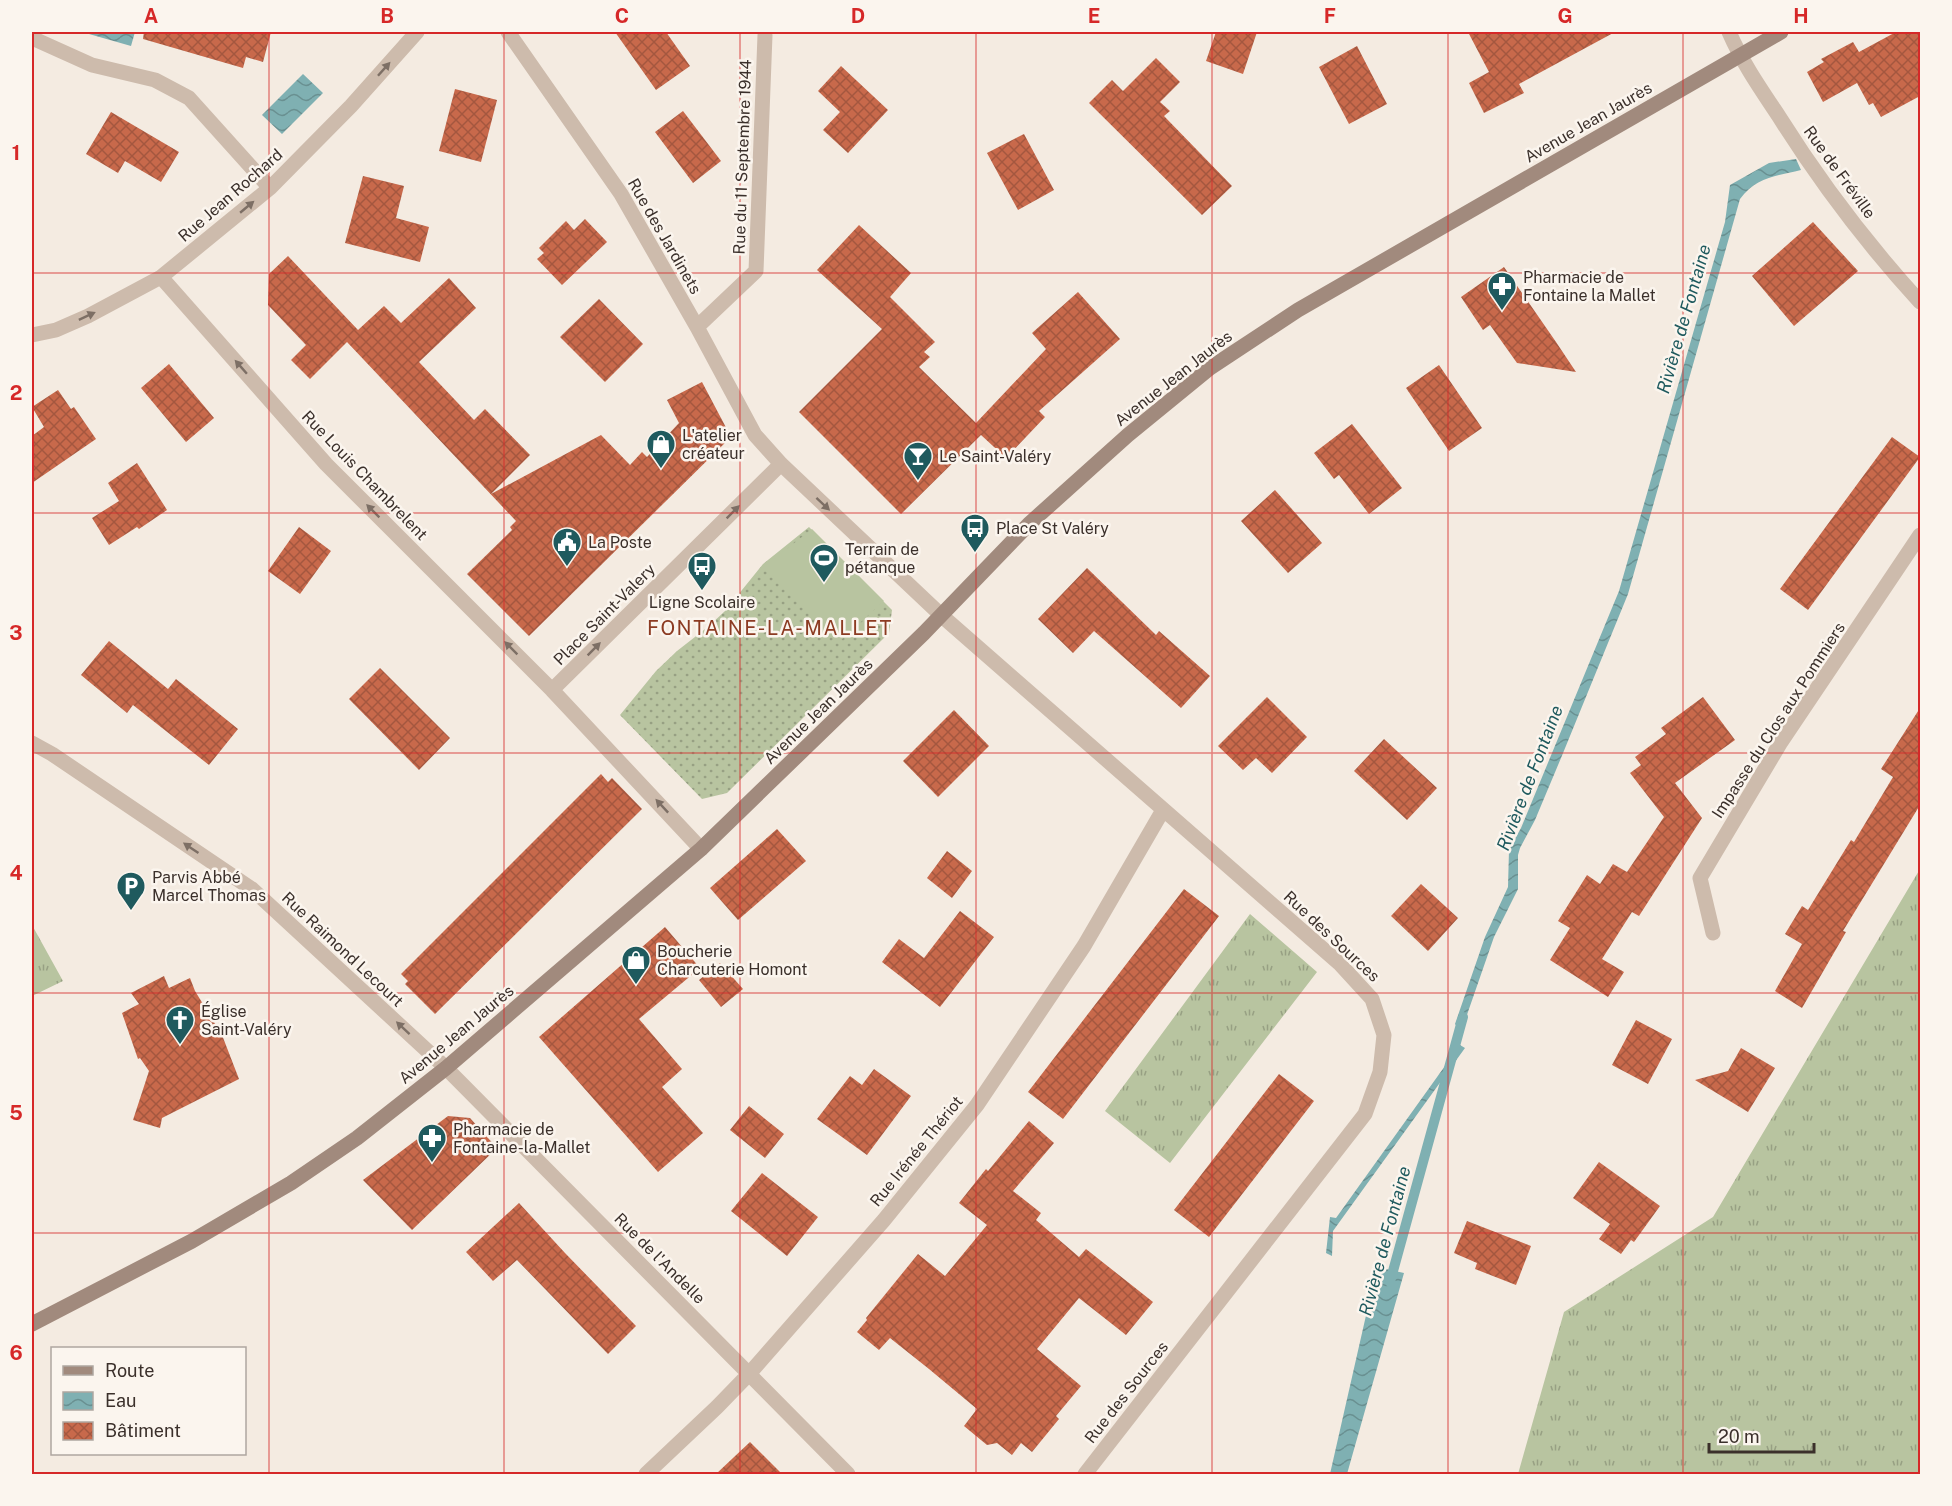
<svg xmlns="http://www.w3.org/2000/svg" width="1952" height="1506" viewBox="0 0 1952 1506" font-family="'Public Sans',sans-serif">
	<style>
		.grass { fill: url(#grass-tufts) }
		.garden { fill: url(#garden-dots) }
		.pitch { fill: #b8c4a0 }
		.water { fill: url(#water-waves) }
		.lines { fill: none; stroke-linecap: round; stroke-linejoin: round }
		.stream { stroke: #7fb0b2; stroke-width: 10 }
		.building { fill: url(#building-cross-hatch) }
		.street { stroke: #cdbbac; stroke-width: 15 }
		.secondary { stroke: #a18a7d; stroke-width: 15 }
		.oneway { fill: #7d6f65 }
		.grid { fill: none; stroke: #d62828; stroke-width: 1.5; stroke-opacity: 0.55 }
		.labels { text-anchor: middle; stroke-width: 5; stroke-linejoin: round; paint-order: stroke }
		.street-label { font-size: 16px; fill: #3b302b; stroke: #fbf5ee }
		.poi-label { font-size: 16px; fill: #3b302b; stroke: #fbf5ee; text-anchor: start }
		.water-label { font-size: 18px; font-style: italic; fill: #1f5a5e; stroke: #fbf5ee }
		.quarter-label { font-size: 20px; letter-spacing: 1.5px; fill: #8c3b22; stroke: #fbf5ee }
		.neatline { fill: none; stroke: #d62828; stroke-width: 2 }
		.grid-label { font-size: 20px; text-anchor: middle; font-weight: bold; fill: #d62828 }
	</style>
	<defs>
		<pattern id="grass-tufts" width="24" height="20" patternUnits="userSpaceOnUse" patternTransform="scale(1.5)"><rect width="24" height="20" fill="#b8c4a0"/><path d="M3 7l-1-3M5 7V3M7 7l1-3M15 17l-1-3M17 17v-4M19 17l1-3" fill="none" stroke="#97a083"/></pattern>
		<pattern id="garden-dots" width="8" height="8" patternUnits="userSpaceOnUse" patternTransform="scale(1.5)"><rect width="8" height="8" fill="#b8c4a0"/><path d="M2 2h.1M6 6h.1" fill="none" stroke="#97a083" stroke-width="1.8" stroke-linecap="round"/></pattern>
		<pattern id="water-waves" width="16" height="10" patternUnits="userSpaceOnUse" patternTransform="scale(1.5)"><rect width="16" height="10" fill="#7fb0b2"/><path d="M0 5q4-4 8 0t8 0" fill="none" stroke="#699091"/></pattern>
		<pattern id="building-cross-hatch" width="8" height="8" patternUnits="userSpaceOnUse" patternTransform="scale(1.5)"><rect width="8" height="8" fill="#c8694b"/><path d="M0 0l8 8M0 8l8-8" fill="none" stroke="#a4573f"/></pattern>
	</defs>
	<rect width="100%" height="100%" fill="#f4ebe1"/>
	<path class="grass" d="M1920,869v605h-402l46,-162 149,-95z
		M1250,914l67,58 -147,191 -65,-52z
		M32,925l31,56 -31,15z"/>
	<path class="garden" d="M809,527l83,83 -3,23 -162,160 -25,6 -82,-84 36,-44 21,-20 32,-25 16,-15 38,-47z"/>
	<path class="pitch" d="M812,529l72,72 -44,40 -75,-75z"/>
	<path class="water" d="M90,32h45l-4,14 -42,-12z
		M303,74l20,19 -41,41 -20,-19z
		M1796,159l5,11c-25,6 -45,7 -61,29l-112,395 -67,164 -26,62 -15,28 -2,7v34l-24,48 -33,95 -6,-8 30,-87 23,-50 1,-37 12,-22 98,-237 106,-369 5,-37 39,-22z
		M1460,1045l5,3 -132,183 -1,25 -6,-3 4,-36 6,1z
		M1377,1267l27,6 -57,201h-17z"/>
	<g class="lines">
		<path class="stream" d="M1390,1282l73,-265"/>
	</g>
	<path class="building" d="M144,32h127l-8,30 -17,-5 -3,11 -100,-29z
		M615,32h51l24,34 -34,24z
		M1216,32h41l-14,42 -37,-13z
		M1468,32h147l-96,52 5,9 -40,20 -15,-30 20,-11z
		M1896,32h24v64l-39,21 -8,-14 -4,2 -12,-22 -34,19 -16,-30 17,-10 -3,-3 32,-17 6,10z
		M1357,46l30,58 -38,20 -30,-57z
		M1156,58l24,24 -20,20 10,9 -6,5 68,70 -30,29 -113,-112 23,-23 11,11z
		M841,66l47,44 -40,43 -25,-23 17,-18 -22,-21z
		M455,89l42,11 -16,62 -42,-11z
		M683,111l38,50 -28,22 -38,-51z
		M111,112l68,40 -18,30 -36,-21 -7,12 -32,-19z
		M1024,134l30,56 -36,20 -31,-57z
		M363,176l41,10 -8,32 33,9 -9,35 -75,-19z
		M585,219l22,23 -45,43 -25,-26 7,-6 -5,-5 27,-27 8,9z
		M1813,222l45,49 -64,55 -42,-50z
		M859,225l52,48 -21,24 45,45 -11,10 6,5 -11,10 57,56 70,-74 -14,-16 46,-41 42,47 -81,72 6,6 -39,41 -25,-23 -80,79 -102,-102 83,-83 -65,-59z
		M288,256l70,74 26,-24 17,17 48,-45 27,30 -57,54 55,58 11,-11 45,46 -39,39 110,-59 29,30 12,-13 5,5 32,-34 -12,-23 35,-18 29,55 -202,199 -62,-62 45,-44 -2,-3 6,-6 -169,-179 -37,37 -19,-19 15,-15 -38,-40 1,-31z
		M1504,267l52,75 20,30 -59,-9 -27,-38 -7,5 -22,-33z
		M599,299l44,45 -38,38 -45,-45z
		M169,364l45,54 -28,24 -45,-54z
		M1439,365l43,63 -33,23 -43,-63z
		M58,390l13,19 3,-2 22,32 -64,44v-47l12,-9 -12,-20z
		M1352,424l50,64 -33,26 -30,-39 -5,4 -20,-26z
		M1892,437l28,20 -112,153 -28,-21z
		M137,463l30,47 -28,19 -2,-2 -28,18 -17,-27 27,-17 -11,-18z
		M1275,490l47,53 -34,30 -47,-52z
		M299,527l32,24 -31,43 -32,-23z
		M1087,568l69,67 3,-4 51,45 -29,32 -87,-77 -21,22 -35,-34z
		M109,641l59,48 8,-10 62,50 -29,36 -76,-60 -6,8 -46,-38z
		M380,668l70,70 -31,32 -70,-71z
		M1267,697l40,40 -35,36 -16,-15 -13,12 -25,-24z
		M1703,697l32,43 -60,43 27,35 -63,98 -7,-4 -30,47 22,13 -16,25 -58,-37 20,-32 -12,-7 29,-46 13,9 13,-20 14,8 37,-55 -34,-44 11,-8 -6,-8 31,-23 -5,-6z
		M1920,708v97l-77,126 3,1 -44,76 -27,-17 27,-47 -17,-10 17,-28 6,4 43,-70 3,2 39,-65 -12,-8z
		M954,710l35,36 -51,51 -35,-36z
		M1384,739l53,49 -30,32 -53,-49z
		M601,774l7,8 4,-4 30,31 -207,205 -30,-30 3,-3 -7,-7z
		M777,829l29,32 -68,59 -28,-32z
		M947,851l25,20 -20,27 -25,-20z
		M1421,884l37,34 -30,33 -37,-35z
		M1184,889l35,27 -156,203 -35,-27z
		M960,911l34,26 -54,70 -58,-45 17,-23 25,19z
		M665,927l35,41 -61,51 43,50 -20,18 41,46 -45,39 -119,-135z
		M720,963l23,26 -22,18 -22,-27z
		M164,976l5,12 21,-10 5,13 27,44 17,44 -77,39 -2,10 -27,-8 16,-49 -9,-13 -2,1 -16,-46 17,-9 -8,-11z
		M1636,1020l36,19 -24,45 -36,-19z
		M1741,1048l34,20 -27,44 -53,-32 33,-9z
		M874,1069l37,27 -44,59 -50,-36 33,-43 12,9z
		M1279,1074l35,27 -105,136 -35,-27z
		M749,1106l35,28 -19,24 -35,-28z
		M448,1116l22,2 27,30 -85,82 -49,-50z
		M1029,1121l25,22 -41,48 28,22 -5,7 43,37 7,-8 67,53 -27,33 -47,-37 -42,51 44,37 -25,30 3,3 -27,33 -11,-9 -9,12 -15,-12 -10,2 -23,-19 13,-17 -48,-40 -39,-31 -11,12 -22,-18 10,-12 -1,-2 52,-64 27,22 42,-51 -28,-22 27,-34 2,2z
		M1599,1162l61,44 -26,36 -3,-2 -10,14 -22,-15 11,-15 -37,-26z
		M762,1173l56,44 -31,39 -56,-45z
		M519,1203l46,50 71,73 -28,28 -91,-94 -24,21 -27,-29z
		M1467,1221l64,25 -15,39 -41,-16 2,-6 -23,-10z
		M750,1442l32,32h-66z"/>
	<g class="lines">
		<path class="street" d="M508,32l113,162 76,133 58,108 26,29 161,152 397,347 33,36 12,36 -4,37 -15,42 -280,360
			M1729,32c13,30 31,56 49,83 42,67 89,129 142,187
			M32,38l60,27 63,15 34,18 81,90
			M161,277l165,187 226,226 149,159
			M697,327l59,-56 9,-236
			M32,335l24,-5 32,-14 73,-39 109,-89 81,-82 66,-74
			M552,690l229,-226
			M32,743l20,11 200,135 194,179 402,406
			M1713,933l-13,-55 81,-136 139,-207
			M646,1474l71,-67 32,-33 135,-154 93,-115 107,-159 79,-136"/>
		<path class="secondary" d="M32,1324l160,-83 99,-58 66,-45 89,-70 255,-219 223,-216 106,-110 98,-88 82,-67 88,-58 483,-278"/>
	</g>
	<defs><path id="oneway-solid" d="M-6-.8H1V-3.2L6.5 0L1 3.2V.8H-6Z" transform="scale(1.5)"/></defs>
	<g class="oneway">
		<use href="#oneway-solid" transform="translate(384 69) rotate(-48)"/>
		<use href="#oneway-solid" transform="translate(247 207) rotate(-40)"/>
		<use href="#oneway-solid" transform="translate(87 316) rotate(-25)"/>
		<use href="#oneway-solid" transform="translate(241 367) rotate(-131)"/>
		<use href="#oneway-solid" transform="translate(823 504) rotate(43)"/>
		<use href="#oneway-solid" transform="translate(373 511) rotate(-135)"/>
		<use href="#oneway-solid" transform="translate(733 512) rotate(-45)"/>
		<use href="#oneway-solid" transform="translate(511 648) rotate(-135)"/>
		<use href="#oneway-solid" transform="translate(594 649) rotate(-45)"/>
		<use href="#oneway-solid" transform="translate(662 806) rotate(-133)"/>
		<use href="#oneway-solid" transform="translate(191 848) rotate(-146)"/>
		<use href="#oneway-solid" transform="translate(403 1028) rotate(-137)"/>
	</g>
	<path class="grid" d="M269,32v1442M504,32v1442M740,32v1442M976,32v1442M1212,32v1442M1448,32v1442M1683,32v1442M32,273h1888M32,513h1888M32,753h1888M32,993h1888M32,1233h1888"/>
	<defs>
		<g id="pharmacy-pin" transform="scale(1.5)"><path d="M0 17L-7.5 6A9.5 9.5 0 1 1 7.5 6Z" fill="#1f5a5e" stroke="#fbf5ee"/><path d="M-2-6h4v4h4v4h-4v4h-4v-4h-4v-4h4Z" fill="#fff"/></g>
		<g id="shop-pin" transform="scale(1.5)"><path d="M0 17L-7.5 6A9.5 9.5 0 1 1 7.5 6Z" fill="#1f5a5e" stroke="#fbf5ee"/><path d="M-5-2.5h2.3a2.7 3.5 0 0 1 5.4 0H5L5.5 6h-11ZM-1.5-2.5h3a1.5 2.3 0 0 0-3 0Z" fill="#fff"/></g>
		<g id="bar-pin" transform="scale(1.5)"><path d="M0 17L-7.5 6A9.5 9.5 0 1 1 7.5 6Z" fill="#1f5a5e" stroke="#fbf5ee"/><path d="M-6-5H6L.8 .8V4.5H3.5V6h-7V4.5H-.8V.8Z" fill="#fff"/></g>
		<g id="bus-pin" transform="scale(1.5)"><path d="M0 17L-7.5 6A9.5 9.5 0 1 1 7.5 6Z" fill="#1f5a5e" stroke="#fbf5ee"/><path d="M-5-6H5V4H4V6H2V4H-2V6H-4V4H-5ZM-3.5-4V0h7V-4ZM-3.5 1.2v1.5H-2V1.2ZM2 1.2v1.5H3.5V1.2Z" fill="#fff"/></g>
		<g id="civic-pin" transform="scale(1.5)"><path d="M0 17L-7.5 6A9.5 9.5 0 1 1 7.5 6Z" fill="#1f5a5e" stroke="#fbf5ee"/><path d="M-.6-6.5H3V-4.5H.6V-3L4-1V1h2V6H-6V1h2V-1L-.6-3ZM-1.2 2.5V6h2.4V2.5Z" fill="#fff"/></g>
		<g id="stadium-pin" transform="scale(1.5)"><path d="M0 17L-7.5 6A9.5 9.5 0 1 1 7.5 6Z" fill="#1f5a5e" stroke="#fbf5ee"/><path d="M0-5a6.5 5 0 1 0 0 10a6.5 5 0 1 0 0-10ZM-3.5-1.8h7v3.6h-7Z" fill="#fff"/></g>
		<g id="parking-pin" transform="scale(1.5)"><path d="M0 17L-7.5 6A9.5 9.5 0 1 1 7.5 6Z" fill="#1f5a5e" stroke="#fbf5ee"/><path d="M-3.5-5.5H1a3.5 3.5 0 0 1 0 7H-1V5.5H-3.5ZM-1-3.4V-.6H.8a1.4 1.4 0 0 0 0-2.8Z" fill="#fff"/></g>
		<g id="church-pin" transform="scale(1.5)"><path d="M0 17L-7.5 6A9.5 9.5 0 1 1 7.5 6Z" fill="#1f5a5e" stroke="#fbf5ee"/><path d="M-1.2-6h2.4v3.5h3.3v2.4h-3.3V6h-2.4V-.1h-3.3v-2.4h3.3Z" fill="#fff"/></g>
	</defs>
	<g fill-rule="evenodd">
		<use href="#pharmacy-pin" x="1502" y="286"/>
		<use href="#shop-pin" x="661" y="444"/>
		<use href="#bar-pin" x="918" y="456"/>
		<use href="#bus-pin" x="975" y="528"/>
		<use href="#civic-pin" x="567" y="542"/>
		<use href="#stadium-pin" x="824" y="558"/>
		<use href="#bus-pin" x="702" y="566"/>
		<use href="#parking-pin" x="131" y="886"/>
		<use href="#shop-pin" x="636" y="960"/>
		<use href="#church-pin" x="180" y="1020"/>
		<use href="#pharmacy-pin" x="432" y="1138"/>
	</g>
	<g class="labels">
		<g class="street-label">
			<text transform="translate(1588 122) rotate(-30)" y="6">Avenue Jean Jaurès</text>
			<text transform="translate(742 157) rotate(-88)" y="6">Rue du 11 Septembre 1944</text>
			<text transform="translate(1840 172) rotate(54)" y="6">Rue de Fréville</text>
			<text transform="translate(230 195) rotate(-41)" y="6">Rue Jean Rochard</text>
			<text transform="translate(665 236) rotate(60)" y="6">Rue des Jardinets</text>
			<text transform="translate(1173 378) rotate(-38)" y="6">Avenue Jean Jaurès</text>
			<text transform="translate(365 475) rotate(46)" y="6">Rue Louis Chambrelent</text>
			<text transform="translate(604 614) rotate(-45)" y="6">Place Saint-Valery</text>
			<text transform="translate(818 711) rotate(-44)" y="6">Avenue Jean Jaurès</text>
			<text transform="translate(1778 720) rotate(-57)" y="6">Impasse du Clos aux Pommiers</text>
			<text transform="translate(1332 936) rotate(43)" y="6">Rue des Sources</text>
			<text transform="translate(343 949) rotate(43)" y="6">Rue Raimond Lecourt</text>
			<text transform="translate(456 1034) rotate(-40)" y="6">Avenue Jean Jaurès</text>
			<text transform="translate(916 1151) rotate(-51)" y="6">Rue Irénée Thériot</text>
			<text transform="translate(660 1258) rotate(45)" y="6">Rue de l'Andelle</text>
			<text transform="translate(1126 1392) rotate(-52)" y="6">Rue des Sources</text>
		</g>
		<g class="poi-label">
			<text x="1523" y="283">Pharmacie de<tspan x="1523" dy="18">Fontaine la Mallet</tspan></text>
			<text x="682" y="441">L'atelier<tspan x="682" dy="18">créateur</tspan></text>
			<text x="939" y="462">Le Saint-Valéry</text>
			<text x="996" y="534">Place St Valéry</text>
			<text x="588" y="548">La Poste</text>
			<text x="845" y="555">Terrain de<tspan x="845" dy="18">pétanque</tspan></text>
			<text x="702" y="608" text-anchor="middle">Ligne Scolaire</text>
			<text x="152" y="883">Parvis Abbé<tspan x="152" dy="18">Marcel Thomas</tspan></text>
			<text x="657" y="957">Boucherie<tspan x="657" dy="18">Charcuterie Homont</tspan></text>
			<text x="201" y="1017">Église<tspan x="201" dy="18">Saint-Valéry</tspan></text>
			<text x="453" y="1135">Pharmacie de<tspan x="453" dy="18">Fontaine-la-Mallet</tspan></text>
		</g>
		<g class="water-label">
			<text transform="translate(1684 319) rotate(-74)" y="6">Rivière de Fontaine</text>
			<text transform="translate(1530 778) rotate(-69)" y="6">Rivière de Fontaine</text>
			<text transform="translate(1385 1241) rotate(-75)" y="6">Rivière de Fontaine</text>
		</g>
		<g class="quarter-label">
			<text x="770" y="635">FONTAINE-LA-MALLET</text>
		</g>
	</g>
	<rect width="1952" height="1506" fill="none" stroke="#fbf5ee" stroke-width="66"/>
	<rect x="51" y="1347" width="195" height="108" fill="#fbf5ee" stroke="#aea6a0" stroke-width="1.5"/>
	<rect x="63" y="1366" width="30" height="9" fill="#a18a7d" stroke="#aea6a0" stroke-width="1.5"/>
	<text x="105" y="1377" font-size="18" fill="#3b302b">Route</text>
	<rect x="63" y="1392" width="30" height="18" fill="url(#water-waves)" stroke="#aea6a0" stroke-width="1.5"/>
	<text x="105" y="1407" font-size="18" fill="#3b302b">Eau</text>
	<rect x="63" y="1422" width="30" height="18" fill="url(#building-cross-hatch)" stroke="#aea6a0" stroke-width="1.5"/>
	<text x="105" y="1437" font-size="18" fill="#3b302b">Bâtiment</text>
	<path d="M1709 1443v9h105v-9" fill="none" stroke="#3b302b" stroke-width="3"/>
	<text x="1718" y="1443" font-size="18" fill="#3b302b" stroke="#fbf5ee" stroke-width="4.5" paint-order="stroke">20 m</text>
	<rect x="33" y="33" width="1886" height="1440" class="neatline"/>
	<g class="grid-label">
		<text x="151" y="23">A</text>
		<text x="387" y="23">B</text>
		<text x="622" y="23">C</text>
		<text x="858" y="23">D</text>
		<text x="1094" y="23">E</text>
		<text x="1330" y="23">F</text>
		<text x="1565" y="23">G</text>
		<text x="1801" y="23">H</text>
		<text x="16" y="160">1</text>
		<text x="16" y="400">2</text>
		<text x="16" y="640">3</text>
		<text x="16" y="880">4</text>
		<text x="16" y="1120">5</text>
		<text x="16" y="1360">6</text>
	</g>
</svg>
